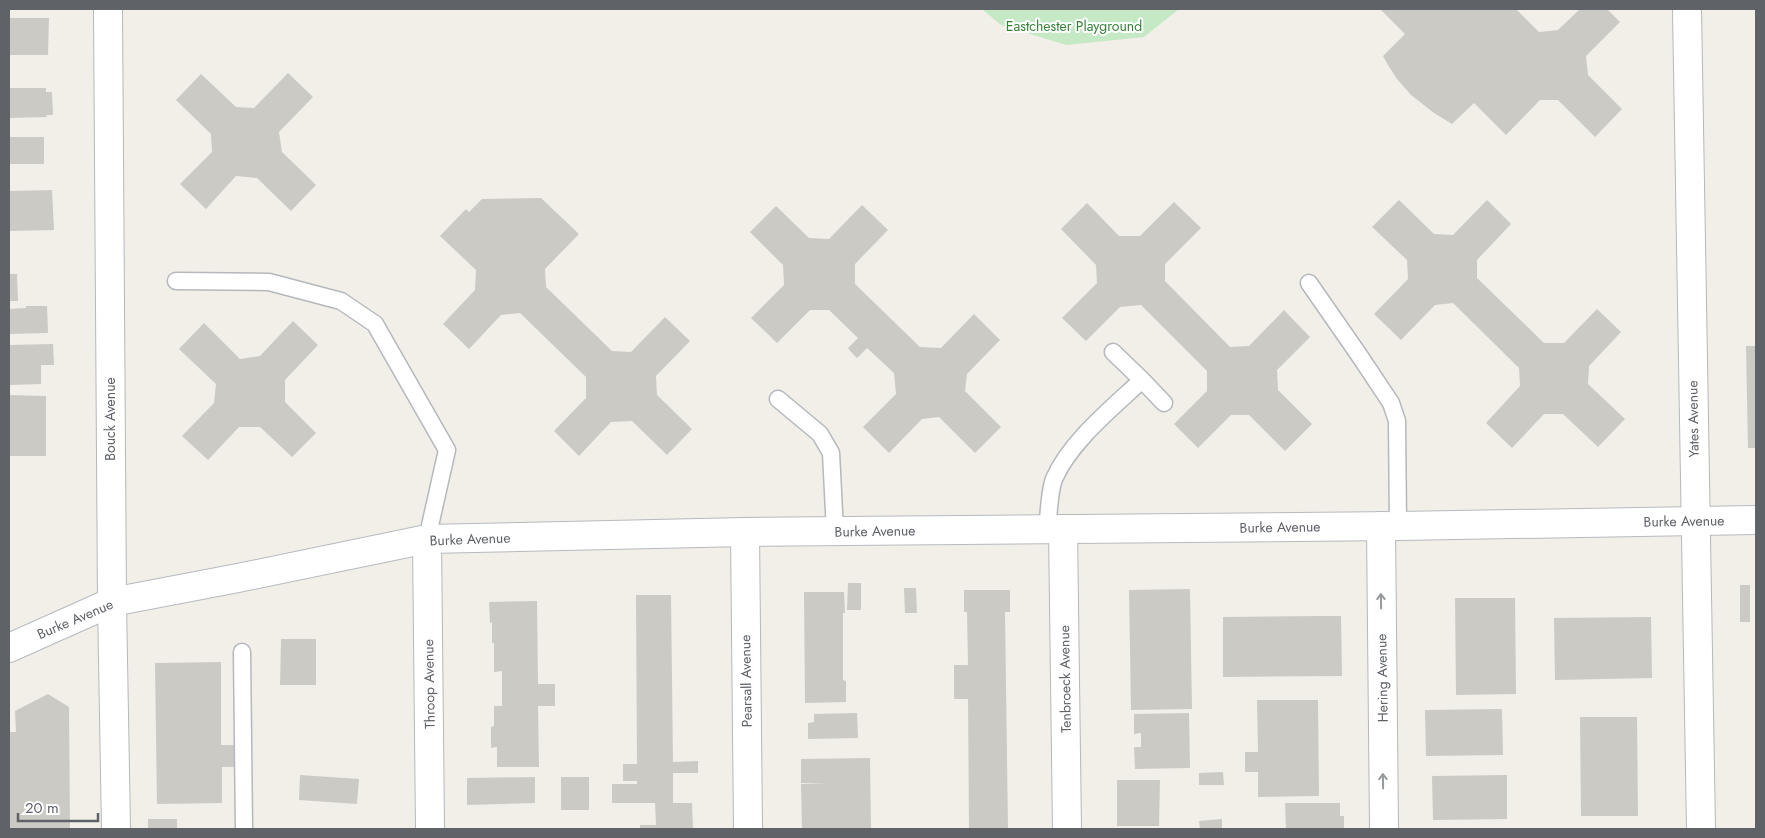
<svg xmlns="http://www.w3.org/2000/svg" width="1765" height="838" viewBox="0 0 1765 838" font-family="Jost,sans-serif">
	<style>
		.green { fill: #c5e8c5 }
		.building { fill: #cccac5 }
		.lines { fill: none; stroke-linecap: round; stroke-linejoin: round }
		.service-casing { stroke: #b5b8bc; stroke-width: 19 }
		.minor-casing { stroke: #b5b8bc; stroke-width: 30 }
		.secondary-casing { stroke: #b6babf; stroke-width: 30 }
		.service { stroke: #fff; stroke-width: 16 }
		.minor { stroke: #fff; stroke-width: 28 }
		.secondary { stroke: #fff; stroke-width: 28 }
		.oneway { stroke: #979a9d }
		.labels { text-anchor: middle; stroke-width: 4; stroke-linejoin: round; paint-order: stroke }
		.park-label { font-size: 14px; fill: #348238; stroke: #fff }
		.street-label { font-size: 14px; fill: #5f6368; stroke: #fff }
	</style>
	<rect width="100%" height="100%" fill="#f1efe8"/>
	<path class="green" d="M982,9h197l-35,28 -78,8 -65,-20z"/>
	<path class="building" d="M1380,9h136l23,23 19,-2 22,-21h27l13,13 -34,34 2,19 34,34 -27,28 -37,-37h-18l-34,35 -32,-32 -22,21 -18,-11 -23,-18 -14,-16 -9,-14 -5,-9 22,-22z
		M9,18h40l-1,37h-39z
		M288,73l25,24 -34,35 3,20 34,33 -25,26 -34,-33 -21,-2 -30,33 -26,-25 32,-32 -1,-18 -35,-34 25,-26 35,33 18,1z
		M9,88h37v4h6l1,23h-7l1,2 -38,1z
		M9,137h35v27h-35z
		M52,190l2,40 -45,1v-40z
		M541,198l38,36 -34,35 1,18 34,33 32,31 19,1 34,-35 25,24 -34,35 1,19 35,34 -25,26 -35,-34 -21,1 -32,34 -25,-25 32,-33v-21l-66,-64 -19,2 -32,34 -26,-25 32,-34 1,-20 -36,-34 26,-27 3,3 13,-13z
		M1399,200l35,34 19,1 34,-35 24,24 -34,36v18l67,65h20l33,-34 24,23 -32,34 -1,18 37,35 -27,28 -35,-33h-19l-32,34 -26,-25 34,-37 -1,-18 -66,-65 -18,2 -34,35 -27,-26 34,-35 -1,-19 -35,-33z
		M1174,202l27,26 -36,36v17l65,66 19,-1 35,-36 26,27 -33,33 1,20 34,34 -27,27 -36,-36h-18l-33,33 -24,-24 33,-33v-20l-66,-66 -21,2 -34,34 -24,-23 35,-35 -1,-18 -35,-36 26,-26 32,33h21z
		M862,205l26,25 -33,34v20l65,63 21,1 33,-34 26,26 -33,34 -2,17 36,36 -26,26 -36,-36 -17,2 -33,34 -26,-26 33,-33 -2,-21 -27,-25 -10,10 -5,-5 -4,-5 10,-10 -29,-28h-19l-33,33 -26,-25 33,-33 -1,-20 -33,-33 26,-26 33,32 20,1z
		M9,274h8l1,27h-9z
		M26,306h21l1,27 -39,1v-25l17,-1z
		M293,321l25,24 -33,35v22l31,31 -24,24 -32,-30h-21l-31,33 -26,-24 32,-33 2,-19 -37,-35 25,-26 36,36 20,-3z
		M53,344l1,21h-13v19l-32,1v-40z
		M1746,346h10v102h-8z
		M9,395l37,1v60h-37z
		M848,583h13v27h-14z
		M1740,585h10v37h-10z
		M904,588h12l1,25h-12z
		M1190,589l2,120 -61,1 -2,-120z
		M964,590h46v22h-5l3,217h-39l-1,-130h-14v-34h14l-1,-53h-3z
		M804,592h40l1,21h-2v67l3,1v21l-41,1z
		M636,595h35l2,167 25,-1v12h-25v30h19l1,26h-53v-4h16l-1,-22h-43v-19h25v-3h-14v-17h14z
		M1455,598h60l1,96 -60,1z
		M537,601l1,83h17v22h-17l1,61h-42v-20l-6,1v-21l3,-1v-20h8v-35l-8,1v-29h-2v-21l-2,1 -1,-21z
		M1320,616h21l1,60 -119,1v-60z
		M1651,617l1,61 -97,2 -1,-62z
		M281,639h35v46h-36z
		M221,662v83h15v22h-14v36l-65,1 -2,-141z
		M48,694l21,13 1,122h-61v-97h7l-1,-21z
		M1257,700h61l1,96 -61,1v-25h-13v-20h13z
		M1502,709l1,46 -77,1 -1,-46z
		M857,713l1,25 -50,1v-16l6,-1v-8z
		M1189,713l1,55 -55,1 -1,-22h7v-14l-7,1v-20z
		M1580,717h57l1,99h-57z
		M870,758l1,71h-69l-1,-45 26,-1h-26v-24z
		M1223,772l1,13h-25v-12z
		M300,775l59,4 -2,25 -58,-4z
		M1507,775v44l-74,1 -1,-44z
		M535,777v26l-68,2v-27z
		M561,777h28v33h-28z
		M1117,780h43l-1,46h-42z
		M1285,803h55v13h4v13h-58z
		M148,819h29v10h-29z
		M1222,819v10h-22l-1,-8z"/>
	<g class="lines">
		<g class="service-casing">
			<path id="service" d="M176,281l93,1 72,19 34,23 72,126 -20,89
				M1309,283l50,72 32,48 6,18 1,105
				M1142,380l22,23
				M778,399l42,35 11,19 4,78
				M1047,529c2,-14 2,-37 7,-50 16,-37 58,-71 88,-99l-29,-28
				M242,652l2,177"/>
		</g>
		<g class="minor-casing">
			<path id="minor" d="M108,9l4,593 4,227
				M1687,9l14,820
				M1381,526l3,303
				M1063,529l4,300
				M745,532l3,297
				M427,539l3,290"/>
		</g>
		<g class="secondary-casing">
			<path id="secondary" d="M9,648l103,-46 126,-24 189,-39 318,-7 653,-6 358,-6"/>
		</g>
		<use href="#service" class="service"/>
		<use href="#minor" class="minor"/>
		<use href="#secondary" class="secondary"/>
	</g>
	<defs><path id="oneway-shaft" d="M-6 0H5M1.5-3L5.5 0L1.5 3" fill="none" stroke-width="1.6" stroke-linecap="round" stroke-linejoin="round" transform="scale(1.25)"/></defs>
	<g class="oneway">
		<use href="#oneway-shaft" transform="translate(1381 601) rotate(-91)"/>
		<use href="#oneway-shaft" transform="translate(1383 781) rotate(-91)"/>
	</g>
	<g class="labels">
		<g class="park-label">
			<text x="1074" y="31">Eastchester Playground</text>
		</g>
		<g class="street-label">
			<text transform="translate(110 419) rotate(-90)" y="5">Bouck Avenue</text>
			<text transform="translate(1693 419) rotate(-91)" y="5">Yates Avenue</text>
			<text transform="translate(1684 521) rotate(-1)" y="5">Burke Avenue</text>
			<text transform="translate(1280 527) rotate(-1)" y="5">Burke Avenue</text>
			<text transform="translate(875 531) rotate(-1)" y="5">Burke Avenue</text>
			<text transform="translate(470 539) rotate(-2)" y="5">Burke Avenue</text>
			<text transform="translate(75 619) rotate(-23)" y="5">Burke Avenue</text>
			<text transform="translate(1382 678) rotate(-91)" y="5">Hering Avenue</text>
			<text transform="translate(1065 679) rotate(-91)" y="5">Tenbroeck Avenue</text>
			<text transform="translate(746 681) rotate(-91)" y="5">Pearsall Avenue</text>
			<text transform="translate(429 684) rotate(-91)" y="5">Throop Avenue</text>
		</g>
	</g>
	<rect width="1765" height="838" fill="none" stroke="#5f6368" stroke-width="20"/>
	<path d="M18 813v8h80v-8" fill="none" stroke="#5f6368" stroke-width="2.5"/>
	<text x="25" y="813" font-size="15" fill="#5f6368" stroke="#ffffff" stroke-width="4" paint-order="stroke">20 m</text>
</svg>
